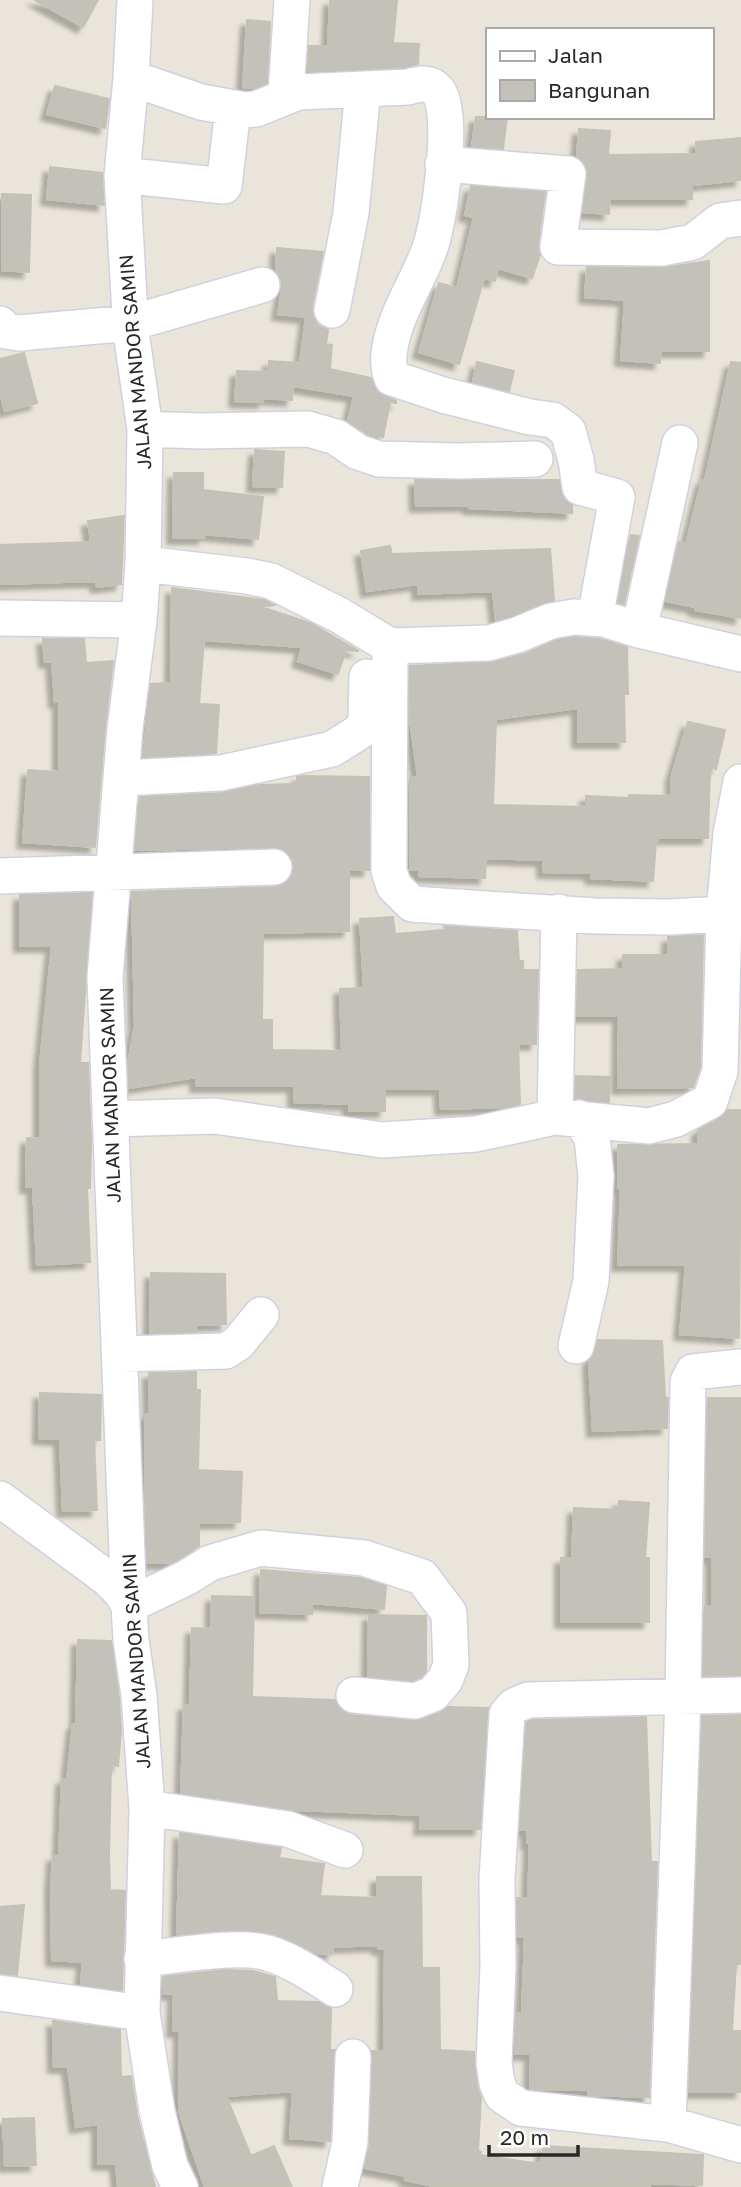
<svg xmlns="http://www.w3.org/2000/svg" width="741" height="2187" viewBox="0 0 741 2187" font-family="'Golos Text',sans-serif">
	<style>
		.building { fill: #c4c1bb; stroke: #c4c1b5; stroke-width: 2; filter: url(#shadow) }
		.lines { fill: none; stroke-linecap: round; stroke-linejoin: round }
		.street-casing { stroke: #d0d1df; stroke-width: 38 }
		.street { stroke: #fff; stroke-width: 35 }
		.labels { text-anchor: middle; stroke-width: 6; stroke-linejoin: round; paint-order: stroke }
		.street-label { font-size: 19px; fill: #282828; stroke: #fff }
	</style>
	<defs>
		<filter id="shadow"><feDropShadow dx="-6" dy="6" stdDeviation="2" flood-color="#0004"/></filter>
	</defs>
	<rect width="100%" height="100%" fill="#e9e5db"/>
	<path class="building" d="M35,0h63l-15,27z
		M330,0h67l-4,43 26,1 -1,20 -13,3 -97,4 1,-25h19z
		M247,20l23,2 -3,61 -13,5 -11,-1z
		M55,86l54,13 -4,29 -58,-14z
		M487,113v4h20l-4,32 -31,-3 4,-29h10z
		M579,129l31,2 -2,24 89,-1 -1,-12 45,-4v42l-49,5v14h-82l-1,15 -26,-2 5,-36 -2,-11 -9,-8z
		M50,167l52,6 2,32 -57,-6z
		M471,186l74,6 -7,52 2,11 -8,23 -34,-10 -3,13 -11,-3 -25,86 -40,-12 20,-69 18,5 17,-71 -9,-2z
		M2,194l29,1 -2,77 -27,-2z
		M277,248l46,4 -11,55 1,10 5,8 10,5 -2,14 6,1 -2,24 41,9 7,15 18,8v2l-6,-1 -7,35 -16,-3 -19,-13 6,-25 -61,-10 -1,14 -29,-2v4l-28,-1 2,-30 31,1 1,-11 31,2 6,-46 -28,-3 4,-25 -1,-10 -5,-9z
		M709,261v90h-48l-1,12 -39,-3 4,-60 -40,-3 2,-30 75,1z
		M24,353l13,50 -32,8 -5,-18v-34z
		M477,362l37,9 -5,20 -36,-9z
		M731,362l10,1v255l-46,-8v-3l-29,-6 13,-59 7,2 16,-64h3z
		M255,450l29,2 -2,35 -29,-1z
		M174,473h29v17l60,7 -5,42 -55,-5 1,4h-31z
		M415,480h144l6,20 7,5v8l-103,-5 -1,-3 -52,1z
		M124,516l-3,68 -24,3 -1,-6 -95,3 -1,-39 91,-3 -3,-21z
		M631,535l8,1 -15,68 -6,-2z
		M390,546l2,8 158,-5 4,51 -58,20 -3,-29 -75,3v-10l-51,7 -6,-40z
		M172,588l92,12 10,5 -13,2 49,16 49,28 -13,-1 -8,24 -40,-13 4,-14 -98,-7 -5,64 20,1 -3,48 -73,4 8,-73 20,-1z
		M575,637l25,2 27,8 1,47h-4l1,48h-47v-34l-82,11 -3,86 93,2v-11l43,2v-3l42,1 1,-21 16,-53 37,8 -9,39 -6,-2 -2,71h-50v4h-2l-3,39 -62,-3v-5l-48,-1v-12l-57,-2 -1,20 -66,-2v-6h-9v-93h8l-8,-58v-53l84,-4 31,-8 32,-14z
		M43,639h41l2,24 27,-2 -8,66 -10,120 -72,-5 5,-72 31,2v-71l-4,1 -3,-41 -7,1z
		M303,776l66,1v93h-20v61l-86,2 -1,87h10v30l70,1 -2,-62 24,-1 -4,-69 33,-2 2,17 50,-4 -1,-4 73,5 2,30h4v9h15l-2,74h-18l2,60 -13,3 -66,2 -1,-20h-55v22h-36v-7l-55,-2v-16h-98v-9l-67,11 -1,-24 7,-38 -3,-134 143,-5 10,-3 6,-7 3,-10 -3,-11 -7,-6 -10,-3 -139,3 5,-53 82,-4 37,-8 38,-1v-7z
		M92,893l-12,170h8l3,78 -1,47h-3l3,74 -53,3 -4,-78h-7l1,-49 13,1v-75l12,-118h-32v-51z
		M703,935l-3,132 -7,20 -75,1 1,-72h-42l1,-46 45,-1v-14h45v-18z
		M576,1076l34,1 -1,25 -34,-3z
		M727,1110h14l-2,228 -59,-4 6,-69h-68l3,-77h-3v-43l80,-1v-14l21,-11z
		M151,1273l74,1 1,50 -30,1v7l-46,1z
		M598,1340l64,1 3,57h3l-1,30 -74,3 -4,-70 6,-10z
		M196,1372v18h4l-2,80 44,2 -2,50 -41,1v23l-28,17h-23l-3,-63 1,-86h4l-1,-41z
		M40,1393l61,2 -1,45h-6l3,70 -34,1 -3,-72 -21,-1z
		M708,1398h33v277l-38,1 2,-70h7v-49h-7z
		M619,1501l30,2 -4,55h4v64h-88v-64h11l2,-50 44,2z
		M261,1570l99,8 26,8 -2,23 -72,-6v11l-52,-2z
		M212,1596l42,1 -2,100 83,3 7,11 9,4 62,6 27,-8 8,-6 41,1 -9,121h-60l1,-14 -125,-5 -115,-17 3,-88h6l2,-77 19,1z
		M369,1615l57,1v56l-5,5 -9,4 -44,-5z
		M78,1640l33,1 8,57 2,34 -3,34 -7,-1 -2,91 1,34 15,1 -3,99 -41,-6 2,-22 -31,-2 -1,-73 2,-31h6l3,-77 5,1 6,-56h3z
		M741,1715v249h-5l-4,67h9v61h-52l13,-376z
		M646,1717l5,145h6l-8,235 -61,-2v-5l-58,-1 1,-35h-16l1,-41h6l3,-76h-7l-1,-39h11l2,-55h-3v-13h-7l7,-108 5,-2z
		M180,1833l101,15 -2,10 45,6 -4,32 57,2v-21h44l1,91h17l1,82 34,2 3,34 4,11 -3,54 3,1 -1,3 60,9 4,-18 158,9h1l-1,30 -52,-2v4l-51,-2 -2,2h-158l-34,-7 1,-4 -41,-8 5,-25 2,-92h12l1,-102h-7v-4l-45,2 -1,7 -16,-1 -32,-16 -28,-7h-34l-45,5z
		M24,1905l-7,70 -17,-2v-66z
		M225,1970l28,1 22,6 2,24 41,1 13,6 -1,42h5l-5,91 -40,-3 3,-47 -67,5 25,60 23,-10 18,41h-87l-26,-76 1,-80h-7l1,-38 -11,1v-17z
		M53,2021l67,9 1,47 10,-1 6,40 18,71h-37l-2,-23h-18v-40l-22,3 -8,-60h-14z
		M34,2118l2,47 -31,1 -2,-47z"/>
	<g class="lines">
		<g class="street-casing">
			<path id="street" d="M135,0l-4,78 -9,97 9,157 14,97 -2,135 -4,56 -14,109 -20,248 24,628 2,35 8,56 8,112 -5,205 15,98 13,55 10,21
				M131,78l70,24 44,8 11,-1 42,-17 110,-5c10,-3 22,-6 30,4 17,22 2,119 -5,147 -8,32 -30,61 -39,93 -5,16 -8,32 -2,47l51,17 87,22 23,3 15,11 8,29 4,27 37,10 -22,121
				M286,95l6,-95
				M443,164l125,10 -10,73 104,1 31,-6 27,-21 21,-3
				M122,175l102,11 9,-77
				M332,310l19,-97 12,-123
				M0,324l6,7 13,2 112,-10 131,-38
				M145,429l55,2 108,-2 28,8 22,15 21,7 79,2 77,-2
				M143,564l104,12 24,5 68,34 51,31 99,-3 28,-8 34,-14 23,-4 30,2 35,11 102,24
				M0,618l139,2
				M639,630l41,-187
				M390,646l-1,225 5,15 18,18 183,12 75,1 54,-3
				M122,778l99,-5 111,-24 30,-19 4,-11 1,-42
				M0,876l274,-9
				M555,1117l4,-205
				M110,1119l105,-3 167,24 94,-6 79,-17 94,9 27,-7 34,-18 10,-30 4,-157 7,-81 10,-51
				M576,1346l15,-65 5,-105 -4,-39 -13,-19
				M121,1354l105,-3 12,-8 23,-28
				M0,1499l107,79 14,14 8,13
				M129,1605l57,-27 24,-15 51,-15 103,10 58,19 27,36 2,52 -6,15 -12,14 -18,7 -61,-6
				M741,1695l-213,5 -14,6 -7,8 -10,165 1,87 -4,97 3,20 5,12 19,13 147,16 73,21
				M147,1808l141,21 57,21
				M142,1959c34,-3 95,-15 126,-6 25,8 45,22 67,36
				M0,1993l142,20
				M668,2124l15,-427 5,-315 5,-10 48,-5
				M340,2187l10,-45 3,-85"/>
		</g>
		<use href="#street" class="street"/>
	</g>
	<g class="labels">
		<g class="street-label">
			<text transform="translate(135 362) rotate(-95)" y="7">JALAN MANDOR SAMIN</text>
			<text transform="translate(110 1095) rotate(-92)" y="7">JALAN MANDOR SAMIN</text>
			<text transform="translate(136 1661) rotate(-94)" y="7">JALAN MANDOR SAMIN</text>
		</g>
	</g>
	<rect x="486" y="28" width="228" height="91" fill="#ffffff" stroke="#a9a9a9" stroke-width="2"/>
	<rect x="500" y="51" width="35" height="10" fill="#ffffff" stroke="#a9a9a9" stroke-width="2"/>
	<text x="548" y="63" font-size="21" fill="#282828">Jalan</text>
	<rect x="500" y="80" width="35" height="21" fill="#c4c1bb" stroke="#a9a9a9" stroke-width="2"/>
	<text x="548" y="98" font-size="21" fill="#282828">Bangunan</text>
	<path d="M489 2145v10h89v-10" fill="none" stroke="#282828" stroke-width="3.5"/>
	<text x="500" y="2145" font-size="21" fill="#282828" stroke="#ffffff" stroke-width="5" paint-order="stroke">20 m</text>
</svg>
